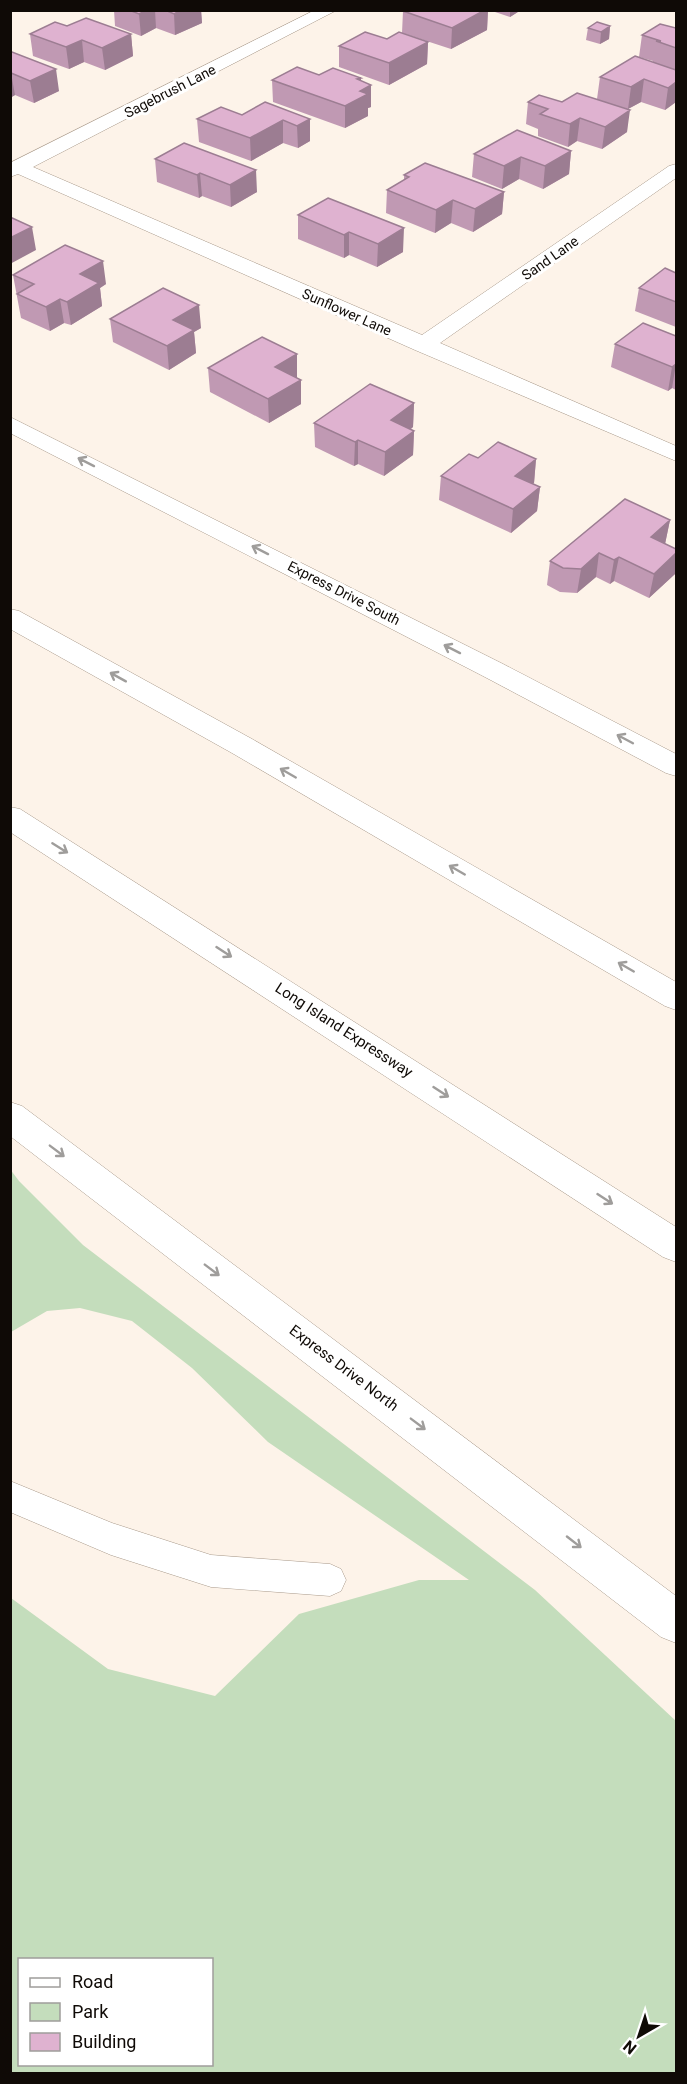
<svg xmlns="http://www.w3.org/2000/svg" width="687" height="2084" viewBox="0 0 687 2084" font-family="Roboto,sans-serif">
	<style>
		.green { fill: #c4ddbc; fill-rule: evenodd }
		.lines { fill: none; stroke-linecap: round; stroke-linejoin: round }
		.service-casing { stroke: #a99a8b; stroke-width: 1 }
		.minor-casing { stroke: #a99a8b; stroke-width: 1 }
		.secondary-casing { stroke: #a99a8b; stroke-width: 1 }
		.motorway-casing { stroke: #a99a8b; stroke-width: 1 }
		.service { fill: #fff; fill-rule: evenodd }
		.minor { fill: #fff; fill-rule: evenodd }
		.secondary { fill: #fff; fill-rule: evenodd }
		.motorway { fill: #fff; fill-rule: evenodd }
		.wall { fill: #c099b3 }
		.shaded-wall { fill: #9c7d92 }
		.building { fill: #dfb2d0; stroke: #9c7d92; stroke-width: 1.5 }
		.oneway { stroke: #9f9d9b }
		.labels { text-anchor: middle; stroke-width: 6; stroke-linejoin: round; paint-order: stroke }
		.far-street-label { font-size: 14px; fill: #0f0a06; stroke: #fff }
		.street-label { font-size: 15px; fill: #0f0a06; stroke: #fff }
	</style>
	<rect width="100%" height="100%" fill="#fdf3e9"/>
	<path class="green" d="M10,1169l9,12 64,64 452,345 141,131v352h-665v-475l97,71 107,27 84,-82 120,-34h50l-201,-138 -76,-74 -60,-47 -52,-13 -33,3 -36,21zM20,1960h192v104h-192z"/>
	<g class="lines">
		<g class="service-casing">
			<path id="service" d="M10,1481l102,42 99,32 119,9 11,5 5,11 -5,11 -11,5 -119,-9 -100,-32 -101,-43z"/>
		</g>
		<g class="minor-casing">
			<path id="minor" d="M315,10h22l-304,157 389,168 247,-169 7,-2v14l-236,165 236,103v15l-261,-111 -397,-176 -8,3v-14z"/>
		</g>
		<g class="secondary-casing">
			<path id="secondary" d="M10,417l493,247 173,90v22l-10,-3 -183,-97 -473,-243z
				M10,1102l12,4 654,490v47l-15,-6 -651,-501z"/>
		</g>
		<g class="motorway-casing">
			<path id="motorway" d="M10,609l9,2 233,128 424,243v28l-11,-4 -433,-253 -222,-124z
				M10,807l10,2 656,418v35l-13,-5 -653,-425z"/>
		</g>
		<use href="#service" class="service"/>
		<use href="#minor" class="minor"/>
		<use href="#secondary" class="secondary"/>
		<use href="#motorway" class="motorway"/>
	</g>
	<path class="wall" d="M114,10h87l1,13 -27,12 -19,-7 -15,8 -26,-10z
		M405,10h83l-1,20 -36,19 -49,-16 1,-22z
		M489,10h32l-11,7z
		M67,26l64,8 2,22 -28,14 -21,-8 -15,7 -36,-13 -3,-22z
		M610,26l-1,13 -9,5 -14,-4 2,-12z
		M676,28v74l-11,8 -24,-8 -13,7 -1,23 -25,17 -25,-8 -9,6 -30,-11v-7l-12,-5 2,-22h34l35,-3 3,-22 53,-15v-1l-14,-4 3,-22z
		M387,39l41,3 -1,22 -38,21 -50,-18v-21z
		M10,52l49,39 -25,12 -19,-8 -5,3z
		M319,75l42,6 10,26 -3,1v8l-23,12 -72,-26 -1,-22z
		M242,115l68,4v22l-12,7 -15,-5 -32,18 -52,-19 -2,-23z
		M184,143l73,49 -26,15 -29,-11 -3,2 -42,-16 -2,-23z
		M571,151l-2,23 -26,15 -24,-10 -17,10 -30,-12 2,-23z
		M404,175l100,17 -2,22 -29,18 -22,-9 -16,10 -49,-20 1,-23 17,-10z
		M328,198l75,54 -26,15 -28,-12 -5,3 -46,-19v-24z
		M676,273v54l-41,-16 4,-23z
		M13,275l93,9 -6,4 2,18 -31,19 -7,-2 -14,8 -29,-13z
		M110,319l91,9 -7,4 2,21 -27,17 -56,-28z
		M676,336v54l-4,-2 -4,3 -57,-24 4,-23z
		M297,354v24l4,2v24l-32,19 -59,-31 -2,-24z
		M414,403l-1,24 -2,2 3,2 -1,24 -29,21 -26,-12 -4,2 -39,-19 -1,-24z
		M478,458l58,1 -2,24 -2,1 8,3 -3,24 -26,22 -72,-33 2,-24z
		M670,520l-5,24 11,5v18l-1,7 -26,24 -35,-17 -4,3 -14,-7 -19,16 -17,-1 -13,-7 3,-24z"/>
	<path class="shaded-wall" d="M147,10h8l1,18 -15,8 -2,-22z
		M180,10h21l1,13 -27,12 -1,-21z
		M485,10h3l-1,20 -36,19 1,-21z
		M510,10h11l-11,7z
		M610,26l-1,13 -9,5 1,-12z
		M131,34l2,22 -28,14 -3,-22z
		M82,40l2,22 -15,7 -3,-22z
		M428,42l-1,22 -38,21v-22z
		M56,69l3,22 -25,12 -4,-22z
		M11,73l4,22 -5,3v-24z
		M361,78v12l10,-5v22l-3,1v8l-23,12v-22l12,-27z
		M644,79l-3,23 -13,7 3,-22z
		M676,82v20l-11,8 3,-22z
		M630,110l-3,22 -25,17 3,-22z
		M580,118l-3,23 -9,6 2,-23z
		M310,119v22l-12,7 -1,-22z
		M283,120v23l-32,18 -1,-23z
		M571,151l-2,23 -26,15 2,-23z
		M521,157l-2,22 -17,10 2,-23z
		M256,170l1,22 -26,15 -1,-22z
		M200,173l2,23 -3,2 -2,-23z
		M504,192l-2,22 -29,18 2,-23z
		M453,200l-2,23 -16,10 1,-23z
		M32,227l4,23 -26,14v-26z
		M404,228l-1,24 -26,15 1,-23z
		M349,232v23l-5,3v-23z
		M103,261l3,23 -6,4 2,18 -31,19 -4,-23 13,-28z
		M60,299l4,24 -14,8 -4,-24z
		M199,305l2,23 -7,4 2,21 -27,17 -2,-24 6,-26z
		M297,354v24l-21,13 -1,-24z
		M676,364l-4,24 -4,3 4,-24z
		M301,380v24l-32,19 -1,-24z
		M414,403l-1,24 -23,17 1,-24z
		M414,431l-1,24 -29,21 1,-24z
		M358,440v24l-4,2 1,-24z
		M536,459l-2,24 -22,17 3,-24z
		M540,487l-3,24 -26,22 2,-24z
		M670,520l-5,24 -14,-7z
		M599,553l-3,24 -19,16 4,-24z
		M676,553v14l-1,7 -26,24 5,-24z
		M619,557l-5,24 -4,3 4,-24z"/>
	<path class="building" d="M129,10h18l-8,4z
		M165,10h15l-6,4z
		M405,10h80l-33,18 -49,-17z
		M86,18l45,16 -29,14 -20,-8 -16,7 -36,-13 25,-12 12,4z
		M597,22l13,4 -9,6 -13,-4z
		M660,24l16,4v20l-20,-7h5l-19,-6z
		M365,32l22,7 12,-7 29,10 -39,21 -50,-17z
		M10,52h2l44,17 -26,12 -19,-8 -1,1z
		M635,56l41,14v12l-8,6 -24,-9 -13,8 -31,-10z
		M297,67l22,8 14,-7 28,10 -4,1 14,6 -11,6 8,3 -23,12 -73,-26z
		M577,93l53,17 -25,17 -25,-9 -10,6 -30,-10 8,-5 -20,-7 11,-7 23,7z
		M265,102l45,17 -13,7 -14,-6 -33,18 -53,-19 24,-12 21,8z
		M517,130l54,21 -26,15 -24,-9 -17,9 -30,-12z
		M184,143l72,27 -26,15 -30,-12 -3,2 -42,-16z
		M425,163l79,29 -29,17 -22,-9 -17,10 -49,-20 22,-13 -5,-2z
		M328,198l76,30 -26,16 -29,-12 -5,3 -46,-20z
		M10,217l22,10 -22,11z
		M65,245l38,16 -23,13 19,9 -32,19 -7,-3 -14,8 -29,-13 17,-10 -21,-9z
		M665,268l11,5v29l-37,-14z
		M163,288l36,17 -26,15 21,10 -27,16 -57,-27z
		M643,323l33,13v28l-4,3 -57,-23z
		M262,337l35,17 -22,13 26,13 -33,19 -60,-31z
		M370,384l44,19 -23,17 23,11 -29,21 -27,-12 -3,2 -41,-19z
		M498,442l38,17 -21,17 25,11 -27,22 -72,-33 28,-22 9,4z
		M625,499l45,21 -19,17 25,12v4l-22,21 -35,-17 -5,3 -15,-7 -18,16 -18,-1 -13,-7z"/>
	<defs><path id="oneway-shaft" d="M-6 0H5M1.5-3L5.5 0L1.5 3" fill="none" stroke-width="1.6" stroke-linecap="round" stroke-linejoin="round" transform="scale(1.5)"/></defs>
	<g class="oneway">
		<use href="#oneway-shaft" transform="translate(86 462) rotate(-153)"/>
		<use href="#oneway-shaft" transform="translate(260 550) rotate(-153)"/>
		<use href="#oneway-shaft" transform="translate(452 649) rotate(-153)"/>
		<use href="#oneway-shaft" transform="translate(118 677) rotate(-151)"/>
		<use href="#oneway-shaft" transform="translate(625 739) rotate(-152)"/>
		<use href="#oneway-shaft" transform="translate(288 773) rotate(-150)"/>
		<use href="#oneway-shaft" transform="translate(60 848) rotate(32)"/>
		<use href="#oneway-shaft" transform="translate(457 870) rotate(-150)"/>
		<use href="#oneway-shaft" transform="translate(224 952) rotate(33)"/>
		<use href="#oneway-shaft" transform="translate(626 967) rotate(-150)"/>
		<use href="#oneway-shaft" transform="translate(441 1092) rotate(33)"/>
		<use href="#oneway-shaft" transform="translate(57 1151) rotate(37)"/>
		<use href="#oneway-shaft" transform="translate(605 1199) rotate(33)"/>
		<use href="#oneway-shaft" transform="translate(212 1270) rotate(37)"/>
		<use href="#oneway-shaft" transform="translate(418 1424) rotate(37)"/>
		<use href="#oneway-shaft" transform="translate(574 1542) rotate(38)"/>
	</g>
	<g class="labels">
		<g class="far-street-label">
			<text transform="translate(170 91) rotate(-27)" y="5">Sagebrush Lane</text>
			<text transform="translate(550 258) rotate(-35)" y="5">Sand Lane</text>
			<text transform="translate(347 312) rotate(24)" y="5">Sunflower Lane</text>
			<text transform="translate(344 593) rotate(27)" y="5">Express Drive South</text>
		</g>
		<g class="street-label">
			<text transform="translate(344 1030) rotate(33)" y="5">Long Island Expressway</text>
			<text transform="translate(344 1368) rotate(37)" y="5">Express Drive North</text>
		</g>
	</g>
	<rect width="687" height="2084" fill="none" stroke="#0f0a06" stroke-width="24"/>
	<rect x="18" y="1958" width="195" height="108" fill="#ffffff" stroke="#9f9d9b" stroke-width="1.5"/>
	<rect x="30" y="1978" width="30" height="9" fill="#ffffff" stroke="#9f9d9b" stroke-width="1.5"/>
	<text x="72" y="1988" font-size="18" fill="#0f0a06">Road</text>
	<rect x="30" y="2003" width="30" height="18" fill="#c4ddbc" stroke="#9f9d9b" stroke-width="1.5"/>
	<text x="72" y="2018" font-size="18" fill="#0f0a06">Park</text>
	<rect x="30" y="2033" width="30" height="18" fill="#dfb2d0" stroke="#9f9d9b" stroke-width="1.5"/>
	<text x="72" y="2048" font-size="18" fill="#0f0a06">Building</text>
	<g transform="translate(639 2036) rotate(219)" stroke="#ffffff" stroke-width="4.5" paint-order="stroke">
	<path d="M0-4.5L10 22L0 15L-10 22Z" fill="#0f0a06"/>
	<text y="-9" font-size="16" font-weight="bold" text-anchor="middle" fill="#0f0a06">N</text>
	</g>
</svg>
